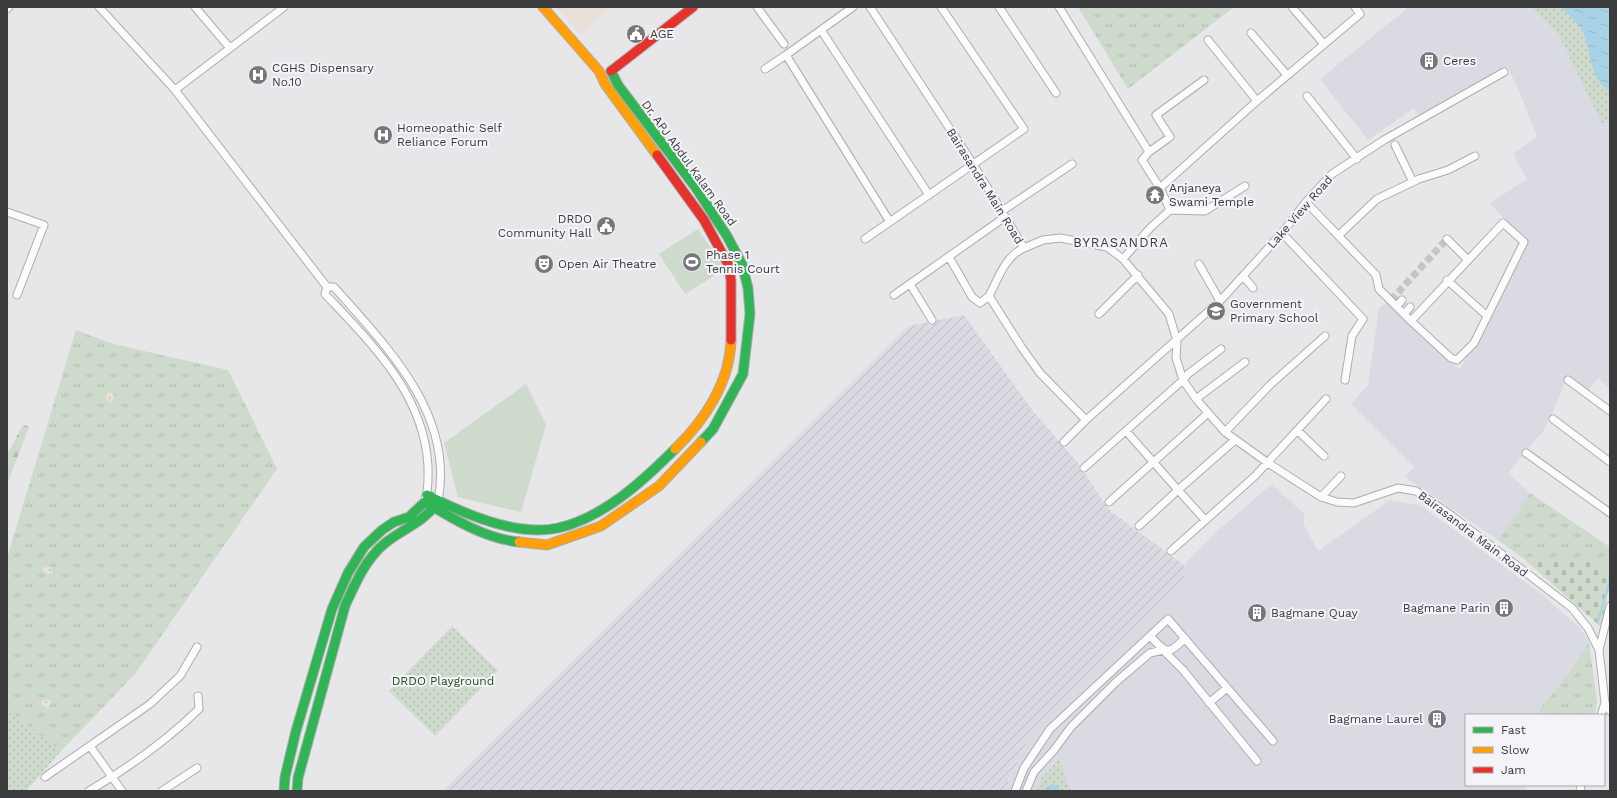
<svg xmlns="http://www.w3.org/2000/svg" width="1617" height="798" viewBox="0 0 1617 798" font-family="'Work Sans',sans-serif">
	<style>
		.built { fill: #d9dae2 }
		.industrial { fill: url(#industrial-furrows) }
		.education { fill: #e8e0d7 }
		.grass { fill: url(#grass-tufts) }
		.forest { fill: url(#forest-firs) }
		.sand { fill: url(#sand-dots) }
		.cemetery { fill: url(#cemetery-stones) }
		.park { fill: url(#park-dots) }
		.garden { fill: #cddacc }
		.water { fill: url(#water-ripples) }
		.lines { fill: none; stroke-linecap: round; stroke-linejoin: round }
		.stream { stroke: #a8d3e6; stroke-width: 2.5 }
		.street-tunnel { stroke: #c4c5c7; stroke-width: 7; stroke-dasharray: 7 3.5; stroke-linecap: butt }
		.street-casing { stroke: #adadaf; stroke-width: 9 }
		.fast-casing { stroke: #adadaf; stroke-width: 11 }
		.slow-casing { stroke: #adadaf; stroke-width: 11 }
		.jam-casing { stroke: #adadaf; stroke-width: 11 }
		.street { stroke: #fbfbfc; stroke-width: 7 }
		.fast { stroke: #30b455; stroke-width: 9 }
		.slow { stroke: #ff9f0a; stroke-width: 9 }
		.jam { stroke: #e5322d; stroke-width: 9 }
		.labels { text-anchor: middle; stroke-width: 4; stroke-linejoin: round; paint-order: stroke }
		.poi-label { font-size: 12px; fill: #3a3b3d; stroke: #f3f3f8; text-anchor: start }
		.street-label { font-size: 12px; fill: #3a3b3d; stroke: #f3f3f8 }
		.park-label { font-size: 12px; fill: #1f5118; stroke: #f3f3f8 }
		.neighbourhood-label { font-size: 13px; letter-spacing: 1px; fill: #3a3b3d; stroke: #f3f3f8 }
	</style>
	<defs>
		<pattern id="industrial-furrows" width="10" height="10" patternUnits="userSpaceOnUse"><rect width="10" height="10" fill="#d9dae2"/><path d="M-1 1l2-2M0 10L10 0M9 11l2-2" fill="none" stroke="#bbbcc3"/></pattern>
		<pattern id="grass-tufts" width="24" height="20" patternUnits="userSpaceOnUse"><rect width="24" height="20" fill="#cddacc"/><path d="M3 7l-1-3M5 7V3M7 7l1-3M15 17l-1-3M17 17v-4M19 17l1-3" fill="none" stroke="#b1bcb0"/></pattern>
		<pattern id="forest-firs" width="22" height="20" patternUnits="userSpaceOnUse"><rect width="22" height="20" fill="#cddacc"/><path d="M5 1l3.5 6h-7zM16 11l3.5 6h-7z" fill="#b1bcb0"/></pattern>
		<pattern id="sand-dots" width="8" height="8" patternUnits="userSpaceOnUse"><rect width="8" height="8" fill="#e7e2ce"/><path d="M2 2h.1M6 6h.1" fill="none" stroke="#c7c3b2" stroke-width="1.8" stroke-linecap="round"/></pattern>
		<pattern id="cemetery-stones" width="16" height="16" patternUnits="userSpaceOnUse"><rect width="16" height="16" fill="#cddacc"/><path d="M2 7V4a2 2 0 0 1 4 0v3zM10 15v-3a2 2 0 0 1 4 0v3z" fill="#b1bcb0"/></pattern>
		<pattern id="park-dots" width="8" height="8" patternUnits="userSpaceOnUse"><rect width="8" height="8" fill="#cddacc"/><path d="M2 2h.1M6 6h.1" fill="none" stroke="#b1bcb0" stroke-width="1.8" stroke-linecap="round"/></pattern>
		<pattern id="water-ripples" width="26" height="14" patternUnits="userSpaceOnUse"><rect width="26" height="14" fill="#a8d3e6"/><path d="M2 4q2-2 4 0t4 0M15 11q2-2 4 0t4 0" fill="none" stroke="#91b6c6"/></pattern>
	</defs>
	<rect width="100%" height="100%" fill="#e7e7ea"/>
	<path class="built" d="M1409,7h122l28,28 43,89 8,-6v271l-12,-11 -11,14 -20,-16 -14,36 -10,19 -35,42 22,20 -32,47 -93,-63 9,-10 -63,-63 17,-19 11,-77 8,-6 73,68 65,-128 -35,-39 37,-24 -14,-25 24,-17 -18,-46 -11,-23 -89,49 -5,-9 -46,32 -48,-61z
		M1272,484l32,30v11l14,26 72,-51 31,6 119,87 39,34 10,15 -22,34 -32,39h-69v70h61l-3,6h-453l-12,-32 -18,20 -5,12h-32l27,-57 154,-154 -1,-15 32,-33z"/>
	<path class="industrial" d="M964,315l69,96 44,51 32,48 75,55 1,15 -154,154 -27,57h-561l466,-465z"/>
	<path class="education" d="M556,7h54l-30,27z"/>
	<path class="grass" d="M1078,7h156l-106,82z
		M76,330l37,14 115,26 49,99 -142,205 -74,77 -54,-41v-152z
		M1530,493l80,54v25l-17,-10 -69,-3 -26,-19z
		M1589,642l8,59 -2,14h-60l32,-39z"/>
	<path class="forest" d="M25,425l4,2 -1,3 -21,54v-29l15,-29z"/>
	<path class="sand" d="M105.5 397a4.5 4.5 0 1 1 9 0a4.5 4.5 0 1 1-9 0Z
		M44,567h7l2,5 -6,3 -4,-4z
		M43,699l9,2 -4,8 -7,-5z"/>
	<path class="cemetery" d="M1524,559l69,3 17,10v11l-9,44z"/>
	<path class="park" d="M1531,7h79v111l-8,6 -43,-89z
		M452,626l46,45 -63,65 -46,-45z
		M7,710l54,41 -35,40h-19z
		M1059,759l12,32h-35l5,-12z"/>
	<path class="garden" d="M698,229l27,40 -40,25 -26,-40z
		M526,384l20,41 -25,87 -63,-15 -14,-54z"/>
	<path class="water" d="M1561,7h49v84c-22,-11 -18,-45 -30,-64 -4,-7 -13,-14 -19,-20z
		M1052,784l6,2 2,5h-17z"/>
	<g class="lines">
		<path class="stream" d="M1598,621l12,-40"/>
		<path class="street-tunnel" d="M1391,300l56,-61"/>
		<g class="street-casing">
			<path id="street" d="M99,7l76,83 152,197 -2,7c47,50 99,100 103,172 0,11 1,23 -3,34
				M195,7l34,40
				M757,7l27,37
				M853,7l-67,48 104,167
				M870,7l103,157 51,84 19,-8 17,-2 47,9 16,12 46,55 8,27 -1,17 7,22 13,19 29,33 43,31 53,34 16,5 17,1 44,-15 18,3 36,25 120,92 16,20 11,22 6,53 5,8
				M999,7l57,86
				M1059,7l90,145 -7,8 18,28 10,22 -20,18 -27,31
				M1292,7l32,37
				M7,9l2,-2
				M821,30l108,165
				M1251,33l36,42
				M1208,40l49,61
				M765,69l21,-14
				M175,90l109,-83
				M1307,96l50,63
				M1395,145l18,37
				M1149,152l21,-15 -14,-22 48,-35
				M1160,188l97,-87 103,-87 -5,-7
				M1306,202l70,73 3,14 32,32 40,37 6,2 17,-17 50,-101 -21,-19 -92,98
				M1170,210l35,1 40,-25
				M1002,211l70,-47
				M7,212l37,13 -27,70
				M1282,233l81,86 -11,17 -7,44
				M1339,235l38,-36 42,-20 29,-9 27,-14
				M865,239l159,-110 -83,-122
				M1447,239l20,20
				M949,257l23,40 8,6 9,-7 33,52 18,25 46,47 134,-119 62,-68 24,-31 26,-28 52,-34 120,-68
				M1199,264l21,37
				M1244,277l9,11
				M1447,280l39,35
				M910,284l22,36
				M327,287h7c52,59 121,127 104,214
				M894,295l111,-78
				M989,296c9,-17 16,-40 35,-48
				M1397,306l5,-6
				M1099,314l39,-39
				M1404,314l6,-7
				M1568,380l42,31
				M1196,399l49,-37
				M1553,419l57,43
				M1126,431l52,59 57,-50
				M1298,431l26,25
				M1225,432l45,-47 55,-49
				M1064,442l22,-22
				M1526,453l84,60
				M1084,468l99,-88 5,-6 33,-25
				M1321,497l20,-21
				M1109,502l98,-88
				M1139,526l39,-36 27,30
				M1171,551l84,-75 71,-77
				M1150,636c16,17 18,20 35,2
				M1599,650l11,-44
				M1209,703l18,-15
				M1601,715l4,-12
				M90,746l32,45
				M45,777l105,-73 30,-28 17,-29
				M89,791c39,-23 77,-50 110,-82l-1,-13
				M162,791l35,-23
				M1015,791l9,-23 26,-39 118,-110 105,122
				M1026,791l8,-19 20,-22 17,-23 45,-45 34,-29 13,-3 20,20 74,91
				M1580,791l1,-6"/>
		</g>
		<g class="fast-casing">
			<path id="fast" d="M611,71l7,14 78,103 31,48 15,28 6,24 2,26 -7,60 -30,55 -12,13
				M427,495c35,18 91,42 131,33 45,-10 85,-47 117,-79
				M284,791l1,-14 11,-46 36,-122 16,-36 16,-26 18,-17 12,-8 15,-5 16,-15c28,17 61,37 94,40
				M297,791l1,-13 47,-172c10,-22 20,-46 39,-62 18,-15 39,-21 53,-41"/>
		</g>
		<g class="slow-casing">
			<path id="slow" d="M543,7l56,64 6,13 52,71
				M675,449c30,-29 55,-67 56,-109
				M519,542l28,3 54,-19 58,-40 42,-44"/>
		</g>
		<g class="jam-casing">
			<path id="jam" d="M611,71l82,-64
				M657,155l47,65 24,44 3,16v60"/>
		</g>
		<use href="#street" class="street"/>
		<use href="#fast" class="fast"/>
		<use href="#slow" class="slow"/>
		<use href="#jam" class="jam"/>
	</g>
	<defs>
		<g id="civic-disc" transform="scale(1)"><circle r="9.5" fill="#77777a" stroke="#f3f3f8"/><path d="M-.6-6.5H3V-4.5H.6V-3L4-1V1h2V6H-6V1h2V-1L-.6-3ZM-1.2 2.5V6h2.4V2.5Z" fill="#fff"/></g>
		<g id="building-disc" transform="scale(1)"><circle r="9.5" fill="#77777a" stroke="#f3f3f8"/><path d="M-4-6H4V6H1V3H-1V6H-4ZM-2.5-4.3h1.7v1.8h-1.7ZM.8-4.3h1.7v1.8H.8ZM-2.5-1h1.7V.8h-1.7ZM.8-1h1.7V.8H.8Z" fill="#fff"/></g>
		<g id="hospital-disc" transform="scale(1)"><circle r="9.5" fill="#77777a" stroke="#f3f3f8"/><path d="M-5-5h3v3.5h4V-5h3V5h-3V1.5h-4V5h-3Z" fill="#fff"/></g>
		<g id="temple-disc" transform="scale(1)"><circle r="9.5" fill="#77777a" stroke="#f3f3f8"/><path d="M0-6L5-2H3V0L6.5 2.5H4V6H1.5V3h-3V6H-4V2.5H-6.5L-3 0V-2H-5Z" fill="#fff"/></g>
		<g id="stadium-disc" transform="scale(1)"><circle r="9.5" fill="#77777a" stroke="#f3f3f8"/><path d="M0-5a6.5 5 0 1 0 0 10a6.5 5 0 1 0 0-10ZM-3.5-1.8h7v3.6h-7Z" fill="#fff"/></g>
		<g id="theatre-disc" transform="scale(1)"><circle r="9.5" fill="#77777a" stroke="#f3f3f8"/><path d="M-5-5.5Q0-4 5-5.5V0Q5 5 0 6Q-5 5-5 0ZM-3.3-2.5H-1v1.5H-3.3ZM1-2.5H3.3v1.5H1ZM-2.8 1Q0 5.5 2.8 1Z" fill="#fff"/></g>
		<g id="school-disc" transform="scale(1)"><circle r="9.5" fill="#77777a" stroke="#f3f3f8"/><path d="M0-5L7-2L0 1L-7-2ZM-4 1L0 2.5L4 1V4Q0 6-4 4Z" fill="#fff"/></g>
	</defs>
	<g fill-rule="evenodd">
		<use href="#civic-disc" x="636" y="34"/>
		<use href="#building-disc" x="1429" y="61"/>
		<use href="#hospital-disc" x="258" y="75"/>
		<use href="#hospital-disc" x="383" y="135"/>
		<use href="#temple-disc" x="1155" y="195"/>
		<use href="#civic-disc" x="606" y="226"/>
		<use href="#stadium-disc" x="692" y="262"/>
		<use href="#theatre-disc" x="544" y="264"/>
		<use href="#school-disc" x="1216" y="311"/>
		<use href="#building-disc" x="1504" y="608"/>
		<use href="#building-disc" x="1257" y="613"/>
		<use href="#building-disc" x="1437" y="719"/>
	</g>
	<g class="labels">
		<g class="poi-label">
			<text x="650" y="38">AGE</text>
			<text x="1443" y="65">Ceres</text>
			<text x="272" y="72">CGHS Dispensary<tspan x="272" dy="14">No.10</tspan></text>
			<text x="397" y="132">Homeopathic Self<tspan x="397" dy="14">Reliance Forum</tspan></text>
			<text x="1169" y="192">Anjaneya<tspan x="1169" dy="14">Swami Temple</tspan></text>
			<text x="592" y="223" text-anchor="end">DRDO<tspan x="592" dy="14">Community Hall</tspan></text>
			<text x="706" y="259">Phase 1<tspan x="706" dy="14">Tennis Court</tspan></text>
			<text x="558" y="268">Open Air Theatre</text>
			<text x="1230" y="308">Government<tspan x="1230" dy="14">Primary School</tspan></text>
			<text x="1490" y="612" text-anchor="end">Bagmane Parin</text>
			<text x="1271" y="617">Bagmane Quay</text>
			<text x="1423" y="723" text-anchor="end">Bagmane Laurel</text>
		</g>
		<g class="street-label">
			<text transform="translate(689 163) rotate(54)" y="4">Dr. APJ Abdul Kalam Road</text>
			<text transform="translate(985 186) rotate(58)" y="4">Bairasandra Main Road</text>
			<text transform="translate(1300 212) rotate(-49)" y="4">Lake View Road</text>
			<text transform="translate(1473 534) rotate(37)" y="4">Bairasandra Main Road</text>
		</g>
		<g class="park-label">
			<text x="443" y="685">DRDO Playground</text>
		</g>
		<g class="neighbourhood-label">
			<text x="1121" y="247">BYRASANDRA</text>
		</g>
	</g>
	<rect width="1617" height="798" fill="none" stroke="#3a3b3d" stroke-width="16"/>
	<rect x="1465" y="714" width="140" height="72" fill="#f3f3f8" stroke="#a9a9ad"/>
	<rect x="1473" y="727" width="20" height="6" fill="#30b455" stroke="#a9a9ad"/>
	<text x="1501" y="734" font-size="12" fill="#3a3b3d">Fast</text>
	<rect x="1473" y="747" width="20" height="6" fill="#ff9f0a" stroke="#a9a9ad"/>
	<text x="1501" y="754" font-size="12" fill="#3a3b3d">Slow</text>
	<rect x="1473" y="767" width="20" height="6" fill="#e5322d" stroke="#a9a9ad"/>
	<text x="1501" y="774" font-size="12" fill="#3a3b3d">Jam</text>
</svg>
